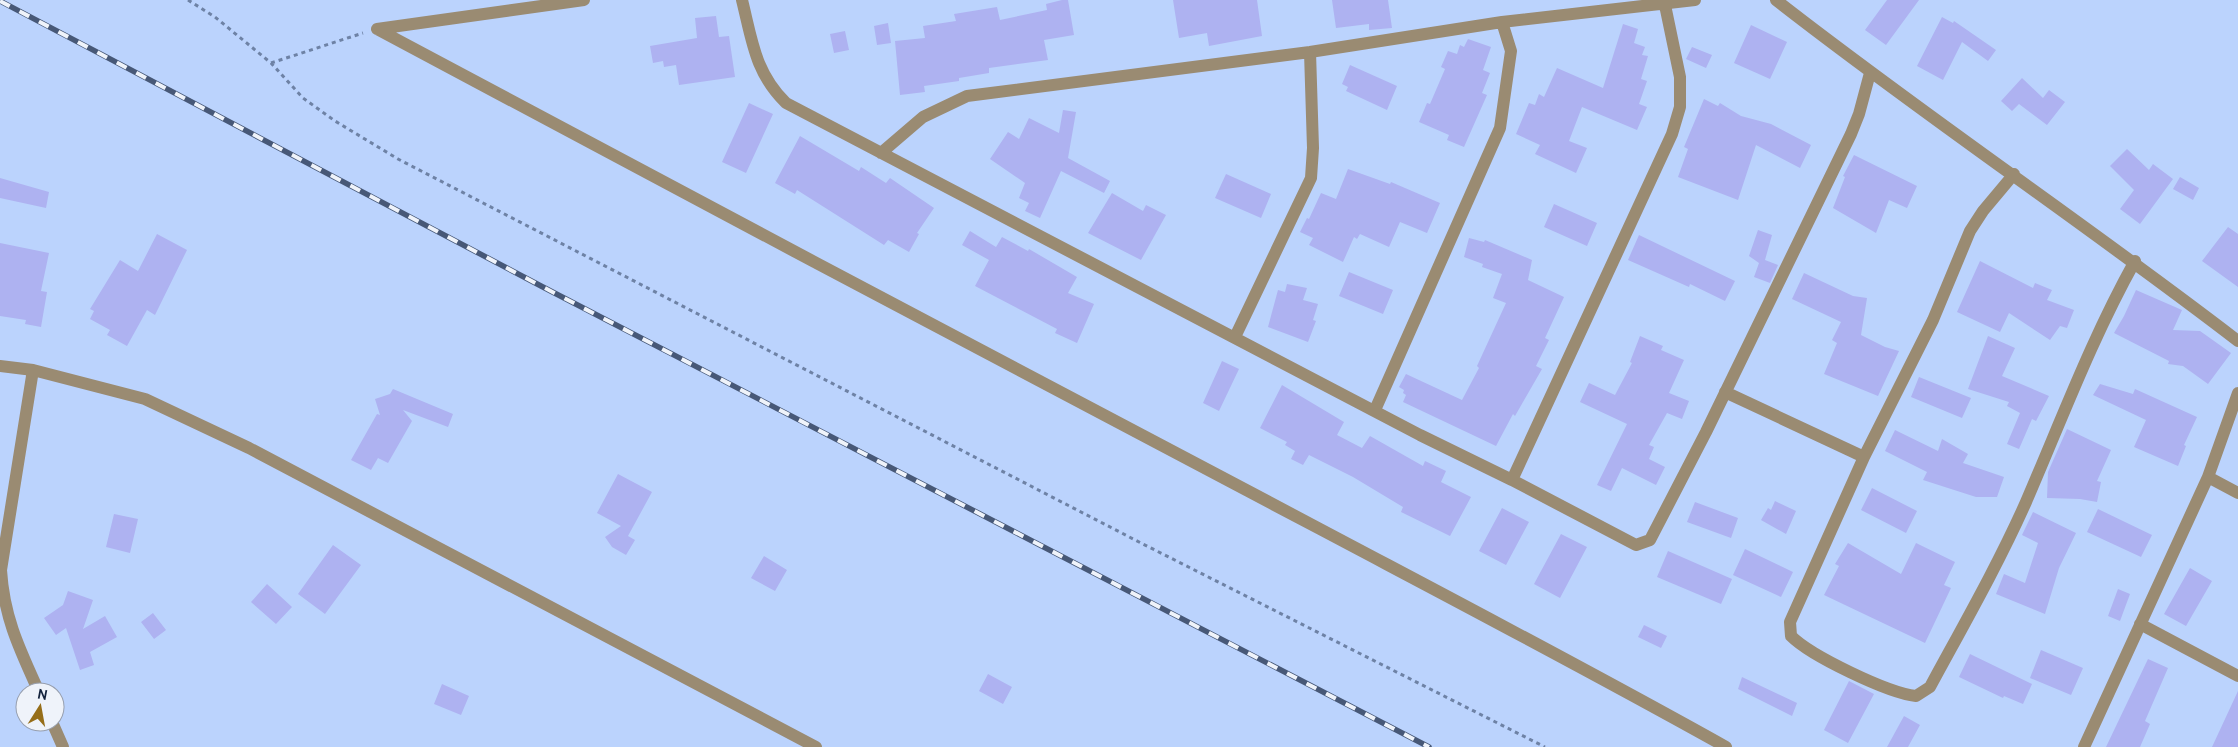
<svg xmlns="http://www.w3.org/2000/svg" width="2238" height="747" viewBox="0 0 2238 747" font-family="Cabin,sans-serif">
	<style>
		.building { fill: #aeb2f1 }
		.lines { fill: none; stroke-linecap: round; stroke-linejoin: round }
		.path { stroke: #6e82a5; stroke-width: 3; stroke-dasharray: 4 4; stroke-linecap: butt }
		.street { stroke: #9a8b72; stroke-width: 12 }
		.rail-casing { stroke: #475877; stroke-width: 5.5 }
		.rail { stroke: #eff3fa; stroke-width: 4; stroke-dasharray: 11; stroke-linecap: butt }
	</style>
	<rect width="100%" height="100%" fill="#bbd3fd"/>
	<path class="building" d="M1062,0h6l6,35 -30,5 4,20 -59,8v5l-30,5v3l-35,5 1,6 -25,3 -5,-54 30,-3 -2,-12 33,-5 -2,-7 43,-7 3,13 47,-10 -1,-6z
		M1173,0h84l5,36 -53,10 -2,-13 -28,5z
		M1332,0h56l4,28 -23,2v-6l-33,4z
		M1887,0h32l-33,45 -21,-15z
		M716,16l3,21 10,-1 6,41 -56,8 -3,-20 -12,2 -1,-6 -10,2 -3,-17 47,-8 -2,-20z
		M1942,17l11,6 1,-2 42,29 -8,11 -26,-19 -19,38 -26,-14z
		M888,23l3,20 -14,2 -3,-19z
		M1623,24l15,5 -4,14 11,4 -3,8 6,1 -7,23 6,2 -8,23 8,3 -10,23 -55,-23 -13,34 18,7 -11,25 -41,-19 5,-9 -24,-11 13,-31 6,2 4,-11 5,3 13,-29 46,20z
		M1751,25l36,17 -17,37 -36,-16z
		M845,31l4,19 -15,3 -4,-19z
		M1468,39l23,8 -8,23 7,3 -8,20 5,2 -23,52 -17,-7 2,-5 -30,-13 8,-19 3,1 15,-35 -4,-2 7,-16 9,3 3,-9 4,2z
		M1692,47l20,8 -6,13 -20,-9z
		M1350,65l47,21 -10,24 -41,-19 2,-4 -6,-3z
		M2022,78l21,20 6,-8 16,12 -18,23 -28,-21 -7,7 -11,-10z
		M1704,99l14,7 2,-3 21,13 30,8 40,21 -11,23 -44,-23 -18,55 -60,-23 10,-28 -4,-2z
		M749,103l24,11 -27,59 -24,-11z
		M1063,110l13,2 -8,46 42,23 -6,12 -43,-22 -21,47 -15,-7 4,-8 -10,-5 6,-15 -35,-24 18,-27 11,7 10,-21 30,15z
		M800,136l59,35 2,-4 25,16 4,-5 44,30 -17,25 2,1 -10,18 -21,-12 -4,5 -87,-55 -2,4 -20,-11z
		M2127,149l22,21 4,-6 20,15 -33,45 -20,-15 14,-19 -24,-24z
		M1854,155l63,31 -10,22 -18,-8 -13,33 -43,-25 12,-31 -2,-1z
		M1348,169l42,15 1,-2 49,21 -13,30 -27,-11 -11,25 -29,-13 -3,5 -3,-2 -11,25 -34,-17 4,-7 -13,-6 7,-14 2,1 12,-26 15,6z
		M1226,174l45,20 -10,24 -46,-20z
		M2180,177l19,11 -6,12 -20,-11z
		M0,178l49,14 -3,16 -46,-10z
		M1112,193l31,18 3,-6 20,10 -25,45 -53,-27z
		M1554,204l43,19 -10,23 -43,-19z
		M2228,227l10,7v53l-36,-26z
		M1758,230l14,5 -7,25 13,5 -8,18 -16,-6 5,-14 -10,-7z
		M970,231l26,16 6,-10 26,14 1,-2 48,28 -9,16 26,11 -17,39 -22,-10 2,-4 -82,-43 14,-26 -27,-15z
		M157,234l30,16 -32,65 -8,-5 -20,36 -20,-11 3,-5 -20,-11 4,-8 -4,-2 30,-49 18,11z
		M1639,235l96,46 -10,20 -35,-17 -1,3 -61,-27z
		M1469,238l15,4 1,-2 47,20 -4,20 36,17 -19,41 4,2 -13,26 6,3 -27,47 -2,-2 -17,32 -93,-44 3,-7 -3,-2 1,-3 -5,-3 7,-13 56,26 17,-32 -2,-2 29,-63 -13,-5 9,-24 -20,-7 1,-3 -19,-7z
		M0,243l49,10 -8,38 6,1 -6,35 -16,-3 1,-4 -26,-4z
		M1980,261l53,27 2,-5 17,7 -5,10 27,10 -7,18 -7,-2 -10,14 -41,-27 -9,19 -43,-20z
		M1349,272l44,18 -10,24 -44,-18z
		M1804,273l49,23 14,2 -6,37 24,12 14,4 -21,45 -54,-22 13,-31 -5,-3 9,-18 -49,-23z
		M1287,284l20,4 -4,12 15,4 -5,16 3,1 -8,21 -40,-15 10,-37 7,2z
		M2136,290l46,20 -9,20 27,1 31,22 -23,31 -25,-18 -15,-2 1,-3 -55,-28 10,-17z
		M1640,336l23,10 -2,4 23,10 -15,33 20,8 -7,18 -15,-6 -18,32 5,2 -5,12 16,8 -9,18 -34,-17 -11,23 -14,-6 30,-61 -47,-22 9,-19 26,12 17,-32 -2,-1z
		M1988,336l27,12 -13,28 47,20 -13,25 -4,-2 -13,30 -12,-5 13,-31 -13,-7 2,-4 -41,-13z
		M1222,361l17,8 -20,42 -16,-8z
		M1919,377l52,21 -9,20 -51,-21z
		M2100,384l33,10 2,-5 62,28 -13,28 2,1 -8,20 -44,-19 12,-27 -53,-25z
		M1282,385l62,37 -7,13 25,13 8,-12 53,30 2,-5 21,10 -5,11 30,15 -21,39 -49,-24 2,-5 -50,-30 -44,-22 -6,10 -12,-6 4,-8 -10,-6 2,-3 -27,-14z
		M393,389l60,25 -5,13 -45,-17 9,11 -24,42 -10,-5 -7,12 -20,-10 26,-46 3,1 -5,-16 15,-5z
		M2067,429l44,21 -14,31 4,1 -4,20 -17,-3 -33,-1 1,-26z
		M1895,430l43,21 4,-12 26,15 -5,9 41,14 -7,20h-21l-53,-17 4,-8 -42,-21z
		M618,474l34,18 -24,44 7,4 -9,15 -14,-8 -7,-10 16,-11 -24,-13z
		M1872,488l45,23 -11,22 -45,-23z
		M1775,501l21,10 -10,23 -25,-14 7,-12 3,2z
		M1695,502l43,16 -7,20 -44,-16z
		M1502,508l27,14 -23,43 -27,-14z
		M2098,509l54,26 -11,22 -54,-25z
		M2033,512l43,21 -17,35 -14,46 -49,-20 8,-20 21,9 13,-40 -16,-8z
		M114,514l24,5 -8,34 -24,-6z
		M1561,534l26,13 -27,51 -26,-14z
		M1848,543l53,31 15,-31 39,19 -11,23 7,3 -26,55 -101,-48 15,-29 -4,-2z
		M333,545l28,20 -36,49 -27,-20z
		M1745,549l48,23 -12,25 -48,-22z
		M1668,551l64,28 -11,25 -64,-27z
		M764,556l23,14 -12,21 -24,-13z
		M2190,568l22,13 -26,45 -22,-12z
		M267,584l25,23 -16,17 -25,-22z
		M2118,589l12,5 -10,27 -12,-5z
		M68,591l25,9 -10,29 22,-13 12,21 -27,15 4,13 -14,5 -14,-42 -10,7 -12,-17 19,-13z
		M153,613l13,17 -12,9 -13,-17z
		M1644,625l23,11 -6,12 -23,-11z
		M2041,650l42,18 -12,27 -41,-17z
		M1970,654l62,30 -9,20 -19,-8 -1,2 -44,-21z
		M2148,659l20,9 -23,53 5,3 -10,23h-34z
		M988,674l24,13 -9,17 -24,-13z
		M1742,677l55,26 -5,13 -54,-27z
		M1849,681l25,13 -26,49 -24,-13z
		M442,684l27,12 -8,19 -27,-11z
		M2238,691v56h-26z
		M1904,716l16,9 -12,22h-21z"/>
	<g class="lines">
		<path class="path" d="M188,0l27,17 56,46 32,35 32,23 63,38 743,384 404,204
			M271,63l92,-30"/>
		<path class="street" d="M742,0c10,40 13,73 44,103l634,332 92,45 124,65 14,-5 56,-108 145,-298 8,-20 11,-41
			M1776,0c151,118 310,224 462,341
			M377,29c313,169 629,333 943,500 136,72 272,143 406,218
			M377,29l207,-29
			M881,153l42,-36 44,-21 343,-44 192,-30 193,-22
			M1235,337l76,-159 2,-30 -3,-96
			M0,366l33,4 112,29 104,49 567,299
			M33,370l-32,200c3,48 19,80 38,122
			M1725,392l139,65 69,-137 37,-89 13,-20 31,-37
			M1375,410l125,-282 11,-77 -9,-29
			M1864,457l-74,165 1,14c20,20 97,57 125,60l14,-9c33,-61 68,-122 96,-185 35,-81 66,-164 109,-241
			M2208,477l30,16
			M1512,480l160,-346 8,-27v-30l-15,-72
			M2140,624l98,52
			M52,722l11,25
			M2084,747l124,-270 30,-84"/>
		<g class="rail-casing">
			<path id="rail" d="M0,1l541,285 888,461"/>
		</g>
		<use href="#rail" class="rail"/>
	</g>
	<g transform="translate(40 707) rotate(11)"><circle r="24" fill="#eff3fa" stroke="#979fae"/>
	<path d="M0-4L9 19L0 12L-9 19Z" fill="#966e19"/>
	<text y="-8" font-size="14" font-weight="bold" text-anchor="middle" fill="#13223c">N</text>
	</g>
</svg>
